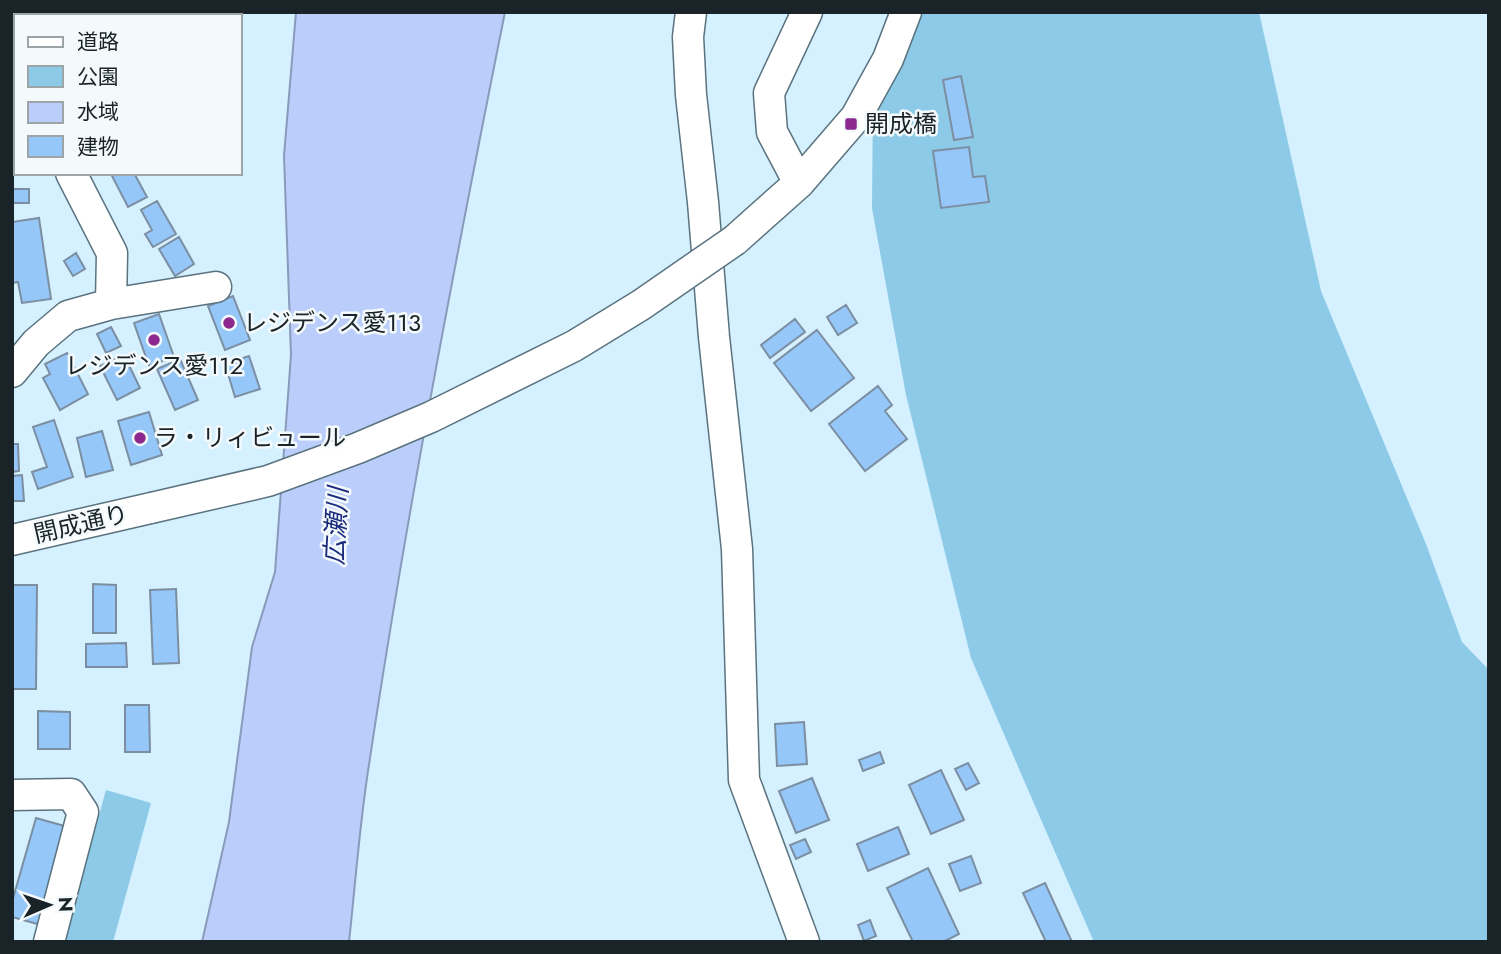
<svg xmlns="http://www.w3.org/2000/svg" width="1501" height="954" viewBox="0 0 1501 954" font-family="Jost,'Noto Sans JP',sans-serif">
	<style>
		.green { fill: #8ccae7 }
		.water { fill: #bbcdfa; stroke: #8a9abb; stroke-width: 2 }
		.building { fill: #95c7f9; stroke: #7c8ea1; stroke-width: 2 }
		.lines { fill: none; stroke-linecap: round; stroke-linejoin: round }
		.minor-casing { stroke: #5a737f; stroke-width: 33 }
		.minor { stroke: #fff; stroke-width: 30 }
		.minor-bridge-casing { stroke: #5a737f; stroke-width: 33; stroke-linecap: butt }
		.minor-bridge { stroke: #fff; stroke-width: 30 }
		.poi-dot { fill: #8d288e; stroke: #f4fafc; stroke-width: 2.5 }
		.labels { text-anchor: middle; stroke-width: 5; stroke-linejoin: round; paint-order: stroke }
		.poi-label { font-size: 24px; fill: #192328; stroke: #f4fafc; text-anchor: start }
		.street-label { font-size: 24px; fill: #192328; stroke: #f4fafc }
		.water-label { font-size: 26px; font-style: italic; fill: #1b2b7e; stroke: #f4fafc }
	</style>
	<rect width="100%" height="100%" fill="#d5f0fe"/>
	<path class="green" d="M894,12h365l62,279 105,253 36,98 27,28v272h-395l-123,-284 -65,-263 -34,-187 1,-111z
		M106,790l45,13 -38,139h-49z"/>
	<path class="water" d="M296,12h209c-51,255 -100,510 -138,766 -8,54 -12,109 -18,164h-147l27,-120 23,-175 23,-75 16,-217 -7,-199z"/>
	<path class="building" d="M961,76l12,61 -19,3 -11,-60z
		M969,147l4,30 12,-1 4,26 -48,6 -8,-57z
		M113,173h21l13,24 -19,10 -17,-33z
		M12,189h17v14h-17z
		M157,201l19,33 -23,13 -8,-13 7,-4 -11,-20z
		M39,218l12,81 -29,4 -4,-21 -6,1v-61z
		M179,237l15,27 -19,12 -16,-27z
		M76,253l9,16 -12,7 -9,-15z
		M233,296l17,44 -25,10 -17,-44z
		M846,305l11,18 -19,12 -11,-18z
		M159,314l15,43 -25,9 -15,-43z
		M795,319l10,13 -35,26 -9,-13z
		M111,327l10,19 -15,7 -9,-19z
		M817,330l37,48 -43,33 -37,-48z
		M67,353l21,41 -28,16 -17,-32 7,-4 -5,-10z
		M124,355l16,33 -23,12 -17,-34z
		M249,356l11,33 -25,8 -10,-33z
		M180,359l18,41 -23,10 -18,-41z
		M878,386l14,19 -7,6 22,28 -42,32 -36,-47z
		M149,412l13,43 -31,10 -13,-44z
		M54,420l19,57 -35,12 -6,-17 15,-5 -14,-40z
		M102,431l11,39 -27,7 -9,-39z
		M12,444h6l1,27 -7,1z
		M22,475l2,26h-12v-25z
		M93,584l23,1v48h-23z
		M12,585h25l-1,104h-24z
		M176,589l3,74 -26,1 -3,-74z
		M126,643l1,24h-41v-23z
		M125,705h24l1,47h-25z
		M38,711l32,1v37h-32z
		M804,722l3,42 -30,2 -2,-42z
		M880,752l4,11 -21,8 -4,-11z
		M968,763l11,20 -13,7 -11,-21z
		M941,770l23,50 -33,14 -22,-49z
		M812,778l17,42 -33,13 -17,-42z
		M36,818l32,9 -27,98 -29,-8v-15z
		M898,827l11,27 -41,17 -11,-27z
		M805,839l6,13 -15,7 -6,-14z
		M971,856l10,27 -21,8 -11,-27z
		M928,868l31,66 -16,8h-30l-26,-54z
		M1045,883l27,59h-26l-23,-49z
		M870,920l6,16 -12,5 -6,-16z"/>
	<g class="lines">
		<g class="minor-casing">
			<path id="minor" d="M691,12l-3,25 3,58 12,107 11,135 23,212 7,231 60,162
				M12,66l4,10
				M71,173l41,80 -1,51
				M799,183l-27,-51 -3,-39 38,-81
				M735,240l64,-57 57,-66 32,-58 18,-47
				M12,372l24,-29 32,-27 43,-12 105,-17
				M12,540l139,-32
				M12,795l59,-1 12,18 -34,130"/>
		</g>
		<use href="#minor" class="minor"/>
		<g class="minor-bridge-casing">
			<path id="minor-bridge" d="M151,508l117,-27 90,-33 73,-31 143,-71 67,-41 94,-65"/>
		</g>
		<use href="#minor-bridge" class="minor-bridge"/>
	</g>
	<g class="poi-dot">
		<rect x="844" y="117" width="14" height="14" rx="3.5"/>
		<circle cx="229" cy="323" r="7"/>
		<circle cx="154" cy="340" r="7"/>
		<circle cx="140" cy="438" r="7"/>
	</g>
	<g class="labels">
		<g class="poi-label">
			<text x="865" y="132">開成橋</text>
			<text x="243" y="331">レジデンス愛113</text>
			<text x="154" y="374" text-anchor="middle">レジデンス愛112</text>
			<text x="154" y="446">ラ・リィビュール</text>
		</g>
		<g class="street-label">
			<text transform="translate(81 524) rotate(-13)" y="8">開成通り</text>
		</g>
		<g class="water-label">
			<text transform="translate(336 526) rotate(-87)" y="9">広瀬川</text>
		</g>
	</g>
	<rect width="1501" height="954" fill="none" stroke="#192328" stroke-width="28"/>
	<rect x="14" y="14" width="228" height="161" fill="#f4fafc" stroke="#9ca4a7" stroke-width="2"/>
	<rect x="28" y="37" width="35" height="10" fill="#ffffff" stroke="#9ca4a7" stroke-width="2"/>
	<text x="77" y="49" font-size="21" fill="#192328">道路</text>
	<rect x="28" y="66" width="35" height="21" fill="#8ccae7" stroke="#9ca4a7" stroke-width="2"/>
	<text x="77" y="84" font-size="21" fill="#192328">公園</text>
	<rect x="28" y="102" width="35" height="21" fill="#bbcdfa" stroke="#9ca4a7" stroke-width="2"/>
	<text x="77" y="119" font-size="21" fill="#192328">水域</text>
	<rect x="28" y="136" width="35" height="21" fill="#95c7f9" stroke="#9ca4a7" stroke-width="2"/>
	<text x="77" y="154" font-size="21" fill="#192328">建物</text>
	<g transform="translate(49 905) rotate(88)" stroke="#f4fafc" stroke-width="5" paint-order="stroke">
	<path d="M0-5L12 26L0 18L-12 26Z" fill="#192328"/>
	<text y="-10" font-size="19" font-weight="bold" text-anchor="middle" fill="#192328">N</text>
	</g>
</svg>
